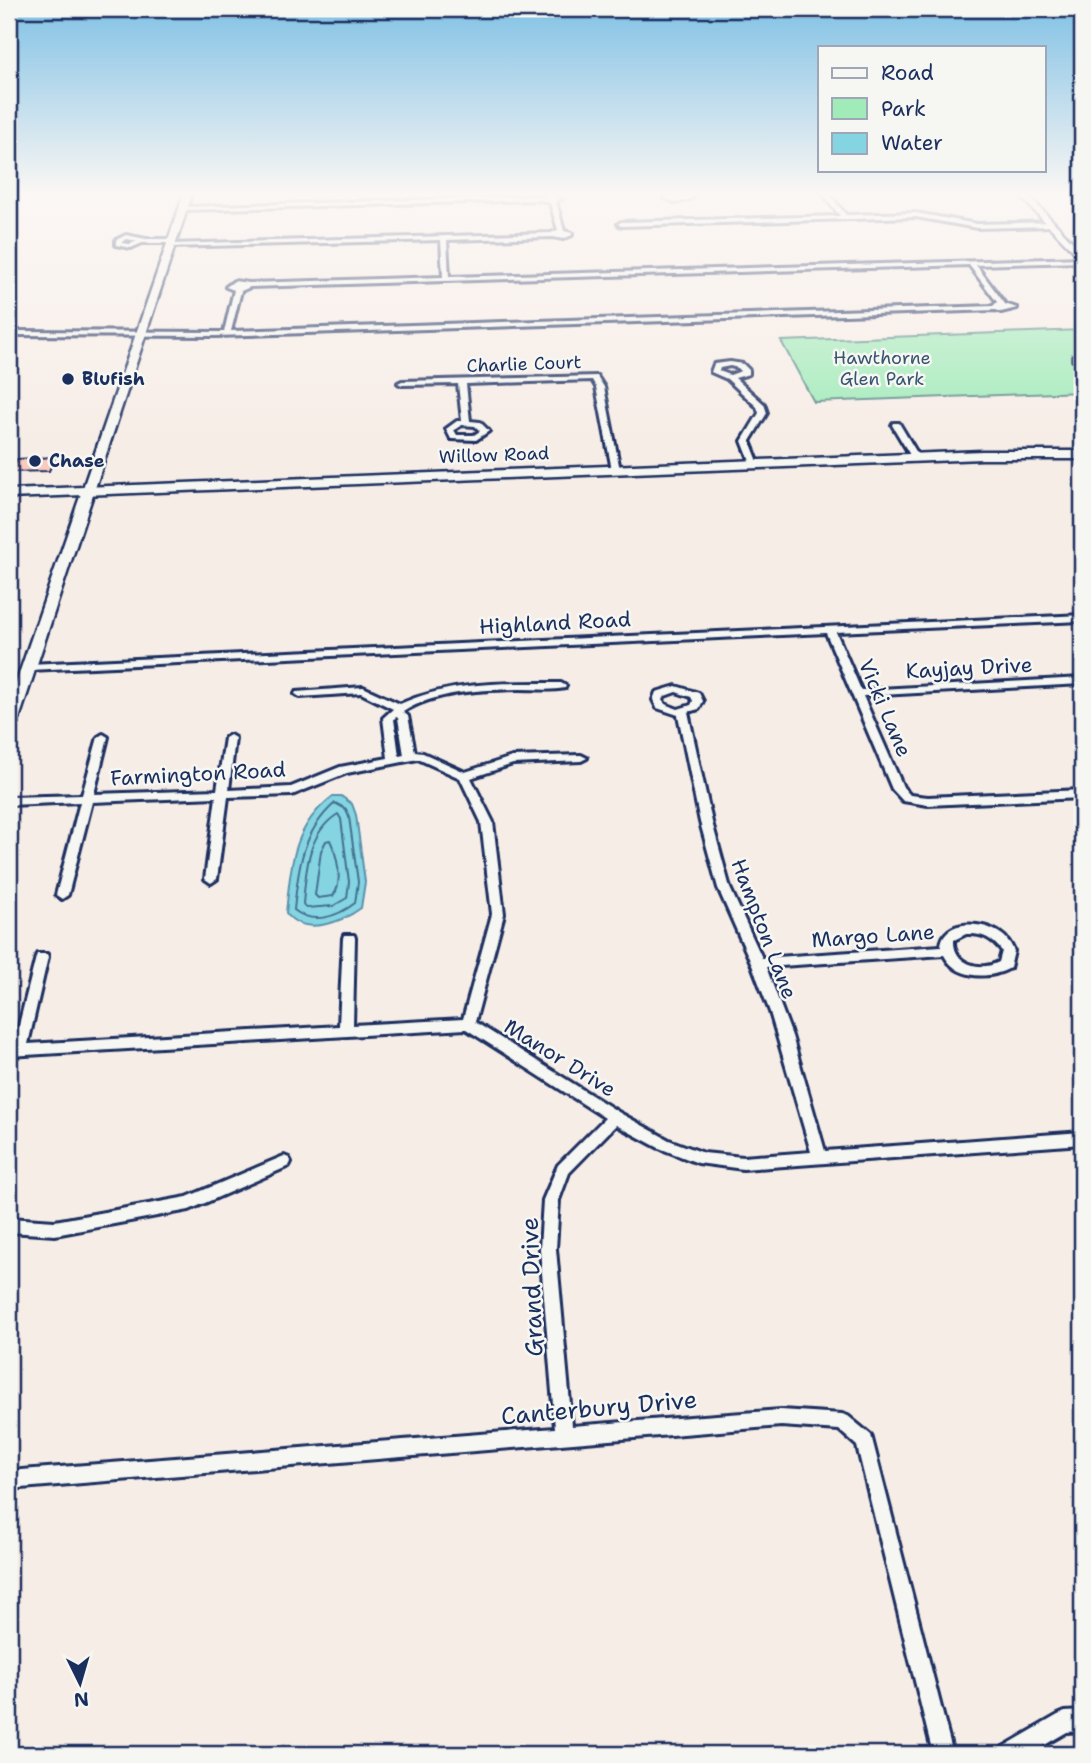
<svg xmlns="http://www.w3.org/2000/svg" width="1091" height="1763" viewBox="0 0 1091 1763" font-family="'Shantell Sans',sans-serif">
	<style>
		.green { fill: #a1ebb9; stroke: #5e8d8c; stroke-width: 2 }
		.water { fill: #84d4e1; stroke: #5a92ad; stroke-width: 2 }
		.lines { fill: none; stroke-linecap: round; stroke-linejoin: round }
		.shore { stroke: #457192; stroke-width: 2 }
		.building { fill: #f9cabd; stroke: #1b2f5e; stroke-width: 2 }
		.street-casing { stroke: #1b2f5e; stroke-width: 6 }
		.secondary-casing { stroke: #1b2f5e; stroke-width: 5 }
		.primary-casing { stroke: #1b2f5e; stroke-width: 5 }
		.street { fill: #f6f6f2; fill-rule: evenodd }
		.secondary { fill: #f6f6f2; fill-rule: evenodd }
		.primary { fill: #f6f6f2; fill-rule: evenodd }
		.poi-dot { fill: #1b2f5e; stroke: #f6f6f2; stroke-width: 2.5 }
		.labels { text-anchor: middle; stroke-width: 5; stroke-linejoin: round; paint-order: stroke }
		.far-park-label { font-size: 18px; fill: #365570; stroke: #f6f6f2 }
		.far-street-label { font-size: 18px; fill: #1b2f5e; stroke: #f6f6f2 }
		.far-poi-label { font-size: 18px; font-weight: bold; fill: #1b2f5e; stroke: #f6f6f2; text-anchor: start }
		.street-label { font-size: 21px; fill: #1b2f5e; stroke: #f6f6f2 }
		.near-street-label { font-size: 24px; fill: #1b2f5e; stroke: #f6f6f2 }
	</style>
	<rect width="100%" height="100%" fill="#f7ede7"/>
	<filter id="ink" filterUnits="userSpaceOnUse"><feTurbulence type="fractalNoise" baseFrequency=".0143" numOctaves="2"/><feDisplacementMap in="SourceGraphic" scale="14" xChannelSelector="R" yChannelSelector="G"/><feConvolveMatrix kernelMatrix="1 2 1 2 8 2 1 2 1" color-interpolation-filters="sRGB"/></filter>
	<g filter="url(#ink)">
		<path class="green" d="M1082,330v62l-268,10 -33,-61z"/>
		<path class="water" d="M333,796h8l11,8 4,11 9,67 -4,26c-19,14 -57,29 -75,5 5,-47 6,-86 47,-117z"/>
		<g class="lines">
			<path class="shore" d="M335,803l11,6 3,8 9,65 -3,21c-18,14 -42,22 -61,7 4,-41 8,-78 41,-107z
				M338,814l3,5 8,63 -2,16 -14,8 -27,2 -3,-4c3,-33 4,-71 35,-90z
				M330,840c7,15 14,43 3,56l-15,2 -3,-3 6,-44 5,-10z"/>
		</g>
		<path class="building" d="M55,457l-6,14 -38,1 6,-13z"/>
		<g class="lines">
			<g class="street-casing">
				<path id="street" d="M9,194h6l-6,2z
					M548,194l14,5 -6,2 8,30 8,2v2l-9,4 -10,-2 -106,3 2,37 633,-19v4l-106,3 29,39 12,4 -16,4 -5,-2 -780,26 -207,-1v-4l215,1 10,-42 -8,-3 8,-6 15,2 194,-6 -2,-37 -272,7 2,-3 380,-11 7,-3 -8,-27 -10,-3 -356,10 -2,-3 361,-11zM969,265l28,37 -4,4 -762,25 10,-40 9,-4z
					M671,194h11l11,4 -16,5 -13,-5z
					M823,194h6l17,21 70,-2 61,11 75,-2 3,2 -3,2 -75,2 -61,-11 -295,9 -3,-2 3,-2 219,-6z
					M126,235l20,4h26l3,2 -3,2h-30l-11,5 -15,-3v-5zM127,239l10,2 -7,3 -9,-1z
					M1073,356h9v4h-9z
					M730,362l13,2 6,6v4l-14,4 29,26 3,9 -17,28 9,23 -1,2 -7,-2 -9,-23 17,-28 -2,-6 -30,-28 -16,-7 3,-8zM730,366l8,2 3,3 -11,4 -11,-4 1,-3z
					M597,376l7,11 16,83 -4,3 -4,-3 -16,-83 -4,-7 -126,4 4,37 10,1 9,9 -13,9 -25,-1 -5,-10 11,-8h5l-4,-37 -56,1 -4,-2 4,-2zM462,425l13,1 5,5 -6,4h-17l-3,-5z
					M893,423h6l21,35 -1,2h-6l-21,-35z
					M1082,615v6l-246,11 25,58 221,-12v6l-219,12 40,91 7,8 18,2 154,-7v8l-154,7 -25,-4 -11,-12 -66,-156 -797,37 -5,-3 5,-3z
					M561,683l5,3 -1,2c-15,3 -30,1 -45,1 -39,1 -84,2 -117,23l5,4 7,36 8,1 42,19 47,-15 69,-2 6,3 -6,3 -68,3 -42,14 22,44 11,92 -29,108 145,91 49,27 35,13 39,4 68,-5 -41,-140 -18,-47 -34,-77 -18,-66 -22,-107 -21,-7 -4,-8 3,-8 20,-6 23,7 4,8 -4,8 -11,3 24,110 18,66 32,70 179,-12c2,-28 43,-25 60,-12 6,4 10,10 13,17l-4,17c-22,12 -54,11 -66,-13l-178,12 26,69 33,115 257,-19v12l-339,25 -45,-6 -39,-15 -43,-23 -47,48 -10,27 -3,49 16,177 209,-16 61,4 6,2 23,19 82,319h-20l-76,-308 -18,-16 -58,-4 -772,63v-18l546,-43 -15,-179 3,-49 15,-35 47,-47 -139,-89 -457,27v-10l5,-1 22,-88 1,-3h10l1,3 -20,87 311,-18 4,-88 1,-3h10l1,3 -2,87 110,-6 29,-105 -11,-92 -21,-44 -42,-19 -71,14 -55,22 -64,2 -11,82 -6,4 -6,-4 11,-82 -124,5 -24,93 -6,4 -6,-4 24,-93 -71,3v-8l73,-2 16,-58 5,-3 5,3 -14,57 123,-4 8,-52 5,-3 5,3 -6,52 62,-3 49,-20 48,-9 -5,-40 10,-9 -32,-16 -61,4 -5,-3 1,-2 67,-5 37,17c51,-23 106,-21 161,-21zM676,692l15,5 2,4 -2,4 -13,4 -13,-5 -2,-4 2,-4zM396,717l2,1 6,37 -5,1 -5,-37zM966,934c16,-1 26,4 36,17l-3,11c-19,10 -46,2 -45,-22z
					M284,1156l5,2 2,4 -2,4 -100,44 -134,25 -46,-3v-14l46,3 132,-24z
					M1082,1711v20l-15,1 -38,22h-29l3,-7 55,-32 7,-3z"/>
			</g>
			<g class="secondary-casing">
				<path id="secondary" d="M184,194h8l-175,531 -8,5v-27z
					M1018,194h9l55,58v8z"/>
			</g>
			<g class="primary-casing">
				<path id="primary" d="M982,451h100v8h-100l-973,39v-8z"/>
			</g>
			<use href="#street" class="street"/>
			<use href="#secondary" class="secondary"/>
			<use href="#primary" class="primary"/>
		</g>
	</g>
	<linearGradient id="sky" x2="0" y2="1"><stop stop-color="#80c1e5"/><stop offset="0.44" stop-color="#fbf7f4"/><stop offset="1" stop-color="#fbf7f4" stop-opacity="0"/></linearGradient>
	<rect width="1091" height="441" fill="url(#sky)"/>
	<g class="poi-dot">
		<circle cx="68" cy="379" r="7"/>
		<circle cx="35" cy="461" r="7"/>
	</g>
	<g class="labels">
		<g class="far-park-label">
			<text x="882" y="364">Hawthorne<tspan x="882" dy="21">Glen Park</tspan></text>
		</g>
		<g class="far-street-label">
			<text transform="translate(524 364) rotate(-2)" y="6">Charlie Court</text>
			<text transform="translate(494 455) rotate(-2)" y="6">Willow Road</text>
		</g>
		<g class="far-poi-label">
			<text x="82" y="385">Blufish</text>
			<text x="49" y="467">Chase</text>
		</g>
		<g class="street-label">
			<text transform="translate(555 623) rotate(-3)" y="7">Highland Road</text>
			<text transform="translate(969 668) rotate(-3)" y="7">Kayjay Drive</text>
			<text transform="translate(885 708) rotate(67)" y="7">Vicki Lane</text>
			<text transform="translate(198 774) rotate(-3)" y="7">Farmington Road</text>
			<text transform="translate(764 929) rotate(69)" y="7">Hampton Lane</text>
			<text transform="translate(873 936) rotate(-4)" y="7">Margo Lane</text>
			<text transform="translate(560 1058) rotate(32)" y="7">Manor Drive</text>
		</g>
		<g class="near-street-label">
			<text transform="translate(532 1287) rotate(-92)" y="8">Grand Drive</text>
			<text transform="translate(599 1408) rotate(-5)" y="8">Canterbury Drive</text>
		</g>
	</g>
	<rect width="1091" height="1763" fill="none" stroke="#f6f6f2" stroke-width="35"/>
	<rect x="18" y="18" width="1056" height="1728" fill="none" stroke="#1b2f5e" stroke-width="2.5" filter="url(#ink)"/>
	<rect x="818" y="46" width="228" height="126" fill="#f6f6f2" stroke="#9ea6b7" stroke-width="2"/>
	<rect x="832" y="68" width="35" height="10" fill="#f6f6f2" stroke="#9ea6b7" stroke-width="2"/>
	<text x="881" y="80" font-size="21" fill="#1b2f5e">Road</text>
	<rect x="832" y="98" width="35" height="21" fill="#a1ebb9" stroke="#9ea6b7" stroke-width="2"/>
	<text x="881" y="116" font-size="21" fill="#1b2f5e">Park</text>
	<rect x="832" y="133" width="35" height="21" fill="#84d4e1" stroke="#9ea6b7" stroke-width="2"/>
	<text x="881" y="150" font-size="21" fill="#1b2f5e">Water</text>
	<g transform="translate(80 1683) rotate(175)" stroke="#f6f6f2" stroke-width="5" paint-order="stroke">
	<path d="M0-5L12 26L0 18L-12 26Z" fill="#1b2f5e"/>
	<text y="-10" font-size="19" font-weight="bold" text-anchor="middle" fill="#1b2f5e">N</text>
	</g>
</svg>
